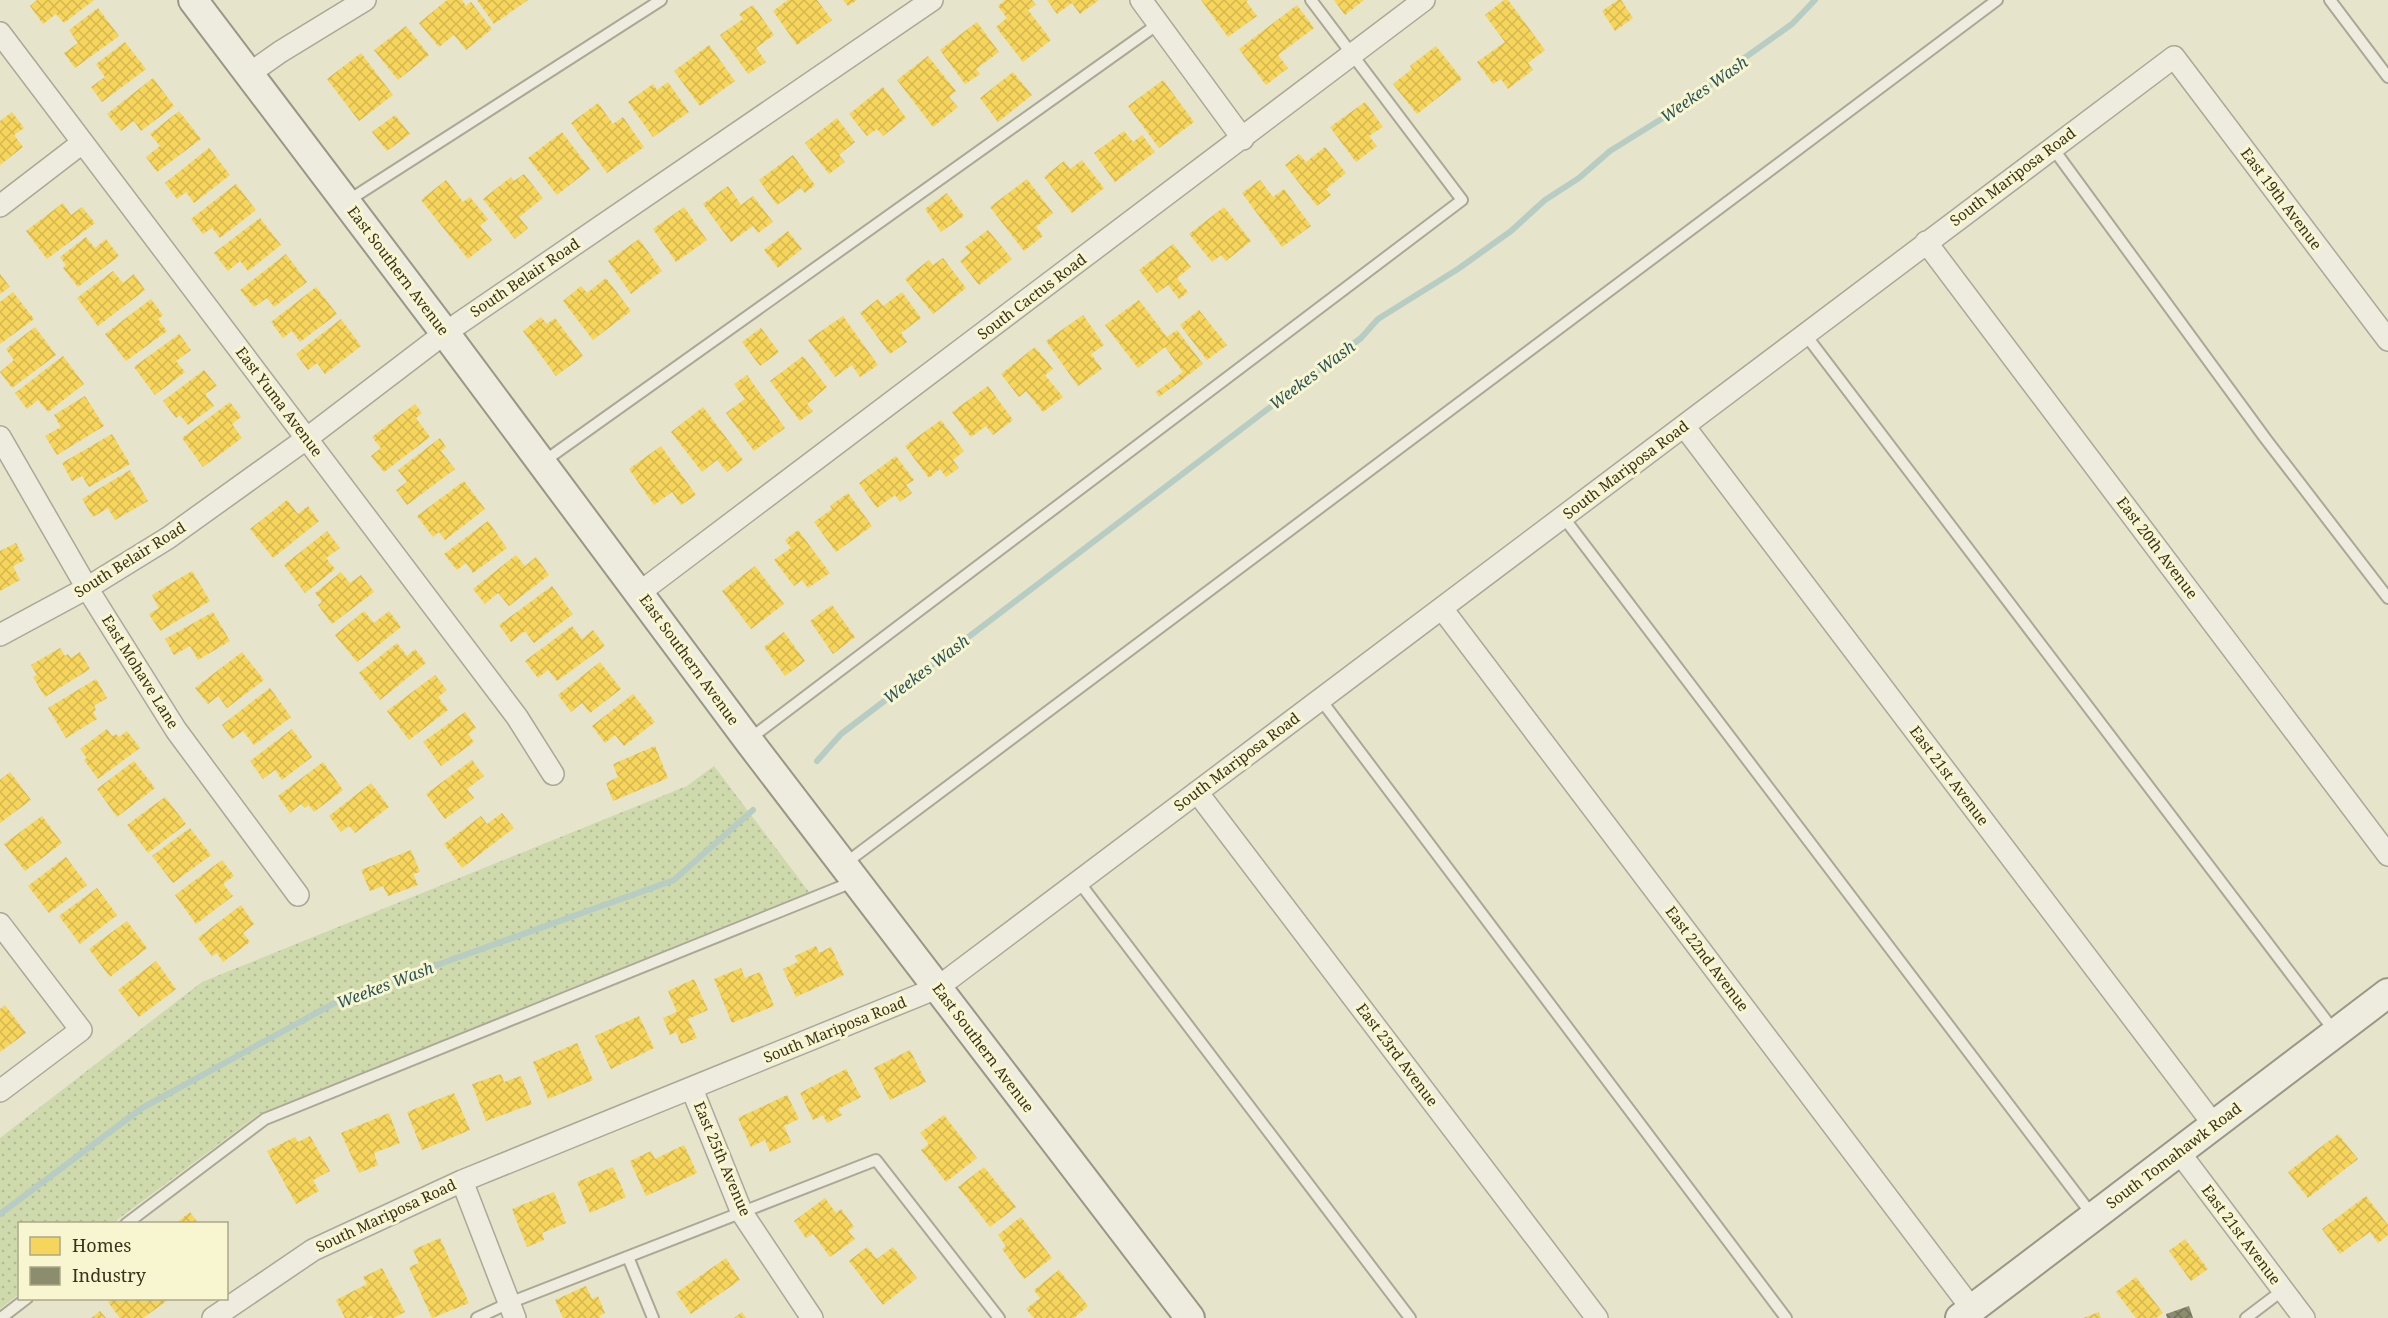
<svg xmlns="http://www.w3.org/2000/svg" width="2388" height="1318" viewBox="0 0 2388 1318" font-family="'Noto Serif',serif">
	<style>
		.grass { fill: url(#grass-dots) }
		.homes { fill: url(#homes-cross-hatch) }
		.industry { fill: url(#industry-cross-hatch) }
		.lines { fill: none; stroke-linecap: round; stroke-linejoin: round }
		.stream { stroke: #b7cdc4; stroke-width: 6 }
		.lane-casing { stroke: #aba895; stroke-width: 14 }
		.street-casing { stroke: #aba895; stroke-width: 24 }
		.secondary-casing { stroke: #9a9785; stroke-width: 32 }
		.lane { stroke: #edecde; stroke-width: 10 }
		.street { stroke: #edecde; stroke-width: 21 }
		.secondary { stroke: #edecde; stroke-width: 28 }
		.labels { text-anchor: middle; stroke-width: 6; stroke-linejoin: round; paint-order: stroke }
		.street-label { font-size: 15px; fill: #3a321c; stroke: #f8f6d0 }
		.water-label { font-size: 16px; font-style: italic; fill: #2a525b; stroke: #f8f6d0 }
	</style>
	<defs>
		<pattern id="grass-dots" width="8" height="8" patternUnits="userSpaceOnUse" patternTransform="scale(1.5)"><rect width="8" height="8" fill="#ced9ac"/><path d="M2 2h.1M6 6h.1" fill="none" stroke="#b2bb93" stroke-width="1.8" stroke-linecap="round"/></pattern>
		<pattern id="homes-cross-hatch" width="8" height="8" patternUnits="userSpaceOnUse" patternTransform="scale(1.5)"><rect width="8" height="8" fill="#f6d55c"/><path d="M0 0l8 8M0 8l8-8" fill="none" stroke="#d4b74f"/></pattern>
		<pattern id="industry-cross-hatch" width="8" height="8" patternUnits="userSpaceOnUse" patternTransform="scale(1.5)"><rect width="8" height="8" fill="#8c8c6e"/><path d="M0 0l8 8M0 8l8-8" fill="none" stroke="#73735a"/></pattern>
	</defs>
	<rect width="100%" height="100%" fill="#e6e4cb"/>
	<path class="grass" d="M714,766l95,126 -550,222 -146,109 -93,1 -1,70 -19,15v-171l202,-156 485,-196z"/>
	<path class="homes" d="M37,0h57l-30,23 -8,-9 -13,10 -13,-18z
		M447,0h15l4,6 5,-4 21,27 -26,21 -12,-15 -15,12 -20,-24z
		M477,0h51l-34,24z
		M788,0h29l15,20 -35,25 -24,-34z
		M843,0h14l-9,6z
		M1005,0h27l4,5 -8,5 23,30 -28,22 -27,-35 11,-9 -9,-12z
		M1047,0h52l-19,14 -8,-11 -15,11z
		M1201,0h47l-2,1 11,15 -29,21z
		M1334,0h30l-19,15z
		M1504,0h4l37,50 -17,13 5,7 -25,19 -7,-10 -8,5 -16,-22 28,-20 -20,-27z
		M1618,0h3l12,18 -18,13 -13,-20z
		M753,5l21,30 -18,13 10,14 -18,12 -28,-39 23,-16 -4,-5z
		M1297,5l17,23 -36,27 10,13 -22,17 -27,-36z
		M98,8l21,28 -44,32 -11,-15 14,-10 -9,-13z
		M977,22l22,30 -23,17 4,5 -15,10 -25,-34z
		M406,26l23,29 -31,25 -24,-30z
		M125,42l21,27 -44,33 -11,-15 14,-10 -9,-13z
		M709,45l26,36 -35,25 -26,-35z
		M1436,46l26,33 -45,35 -24,-30 19,-15 -2,-3z
		M361,53l32,42 -34,26 -32,-42z
		M928,56l28,35 -7,6 9,10 -25,20 -36,-47z
		M1013,72l19,23 -34,27 -18,-24z
		M153,78l21,28 -33,25 -7,-10 -13,10 -14,-17z
		M1163,80l31,42 -35,26 -31,-42z
		M668,82l21,30 -36,25 -25,-35 25,-18 4,6z
		M883,87l23,31 -23,18 -6,-7 -10,7 -18,-22z
		M1365,102l18,25 -14,9 8,10 -21,16 -26,-35z
		M598,103l15,21 10,-7 21,30 -37,26 -36,-50z
		M179,111l22,28 -44,33 -11,-15 14,-11 -10,-12z
		M12,112l12,16 -10,7 9,12 -23,18v-44z
		M395,115l15,19 -23,17 -15,-19z
		M837,118l18,24 -16,13 6,7 -16,12 -24,-31z
		M1124,131l9,11 9,-7 13,17 -40,30 -21,-29z
		M562,132l28,37 -33,26 -29,-37z
		M1325,147l21,26 -20,16 5,6 -14,11 -32,-41 14,-11 7,8z
		M209,148l21,27 -36,28 -8,-11 -9,7 -12,-16z
		M793,155l22,30 -10,8 -4,-5 -24,17 -18,-25z
		M1082,160l22,28 -32,25 -28,-36 20,-16 6,8z
		M524,174l19,24 -24,19 9,11 -13,11 -32,-40 28,-22 3,4z
		M1027,179l26,34 -17,14 7,9 -19,15 -34,-44z
		M446,180l17,22 7,-5 18,22 -8,7 12,14 -24,19 -47,-59z
		M1260,180l13,17 11,-8 27,37 -29,21 -40,-54z
		M236,184l20,26 -36,28 -8,-10 -9,6 -12,-15z
		M728,186l13,19 12,-9 20,26 -15,11 -5,-7 -22,16 -28,-38z
		M947,193l17,23 -23,16 -16,-23z
		M63,203l8,12 11,-8 13,16 -48,36 -21,-28z
		M684,207l23,33 -31,22 -23,-33z
		M1224,207l27,34 -25,20 -5,-6 -9,7 -23,-28z
		M260,218l21,27 -33,26 -8,-10 -12,10 -14,-18z
		M988,230l24,29 -33,26 -19,-24 10,-8 -5,-6z
		M788,231l14,18 -24,19 -14,-18z
		M86,237l9,11 11,-9 13,17 -41,31 -15,-19 3,-3 -6,-8z
		M639,239l23,32 -31,23 -23,-33z
		M1173,244l18,23 -14,11 11,14 -9,7 -11,-14 -11,8 -18,-23z
		M286,254l21,28 -33,25 -7,-9 -13,9 -14,-17z
		M943,258l23,30 -33,26 -28,-35 24,-19 4,5z
		M113,271l10,12 11,-9 11,16 -47,36 -21,-28z
		M0,274l10,13 -10,7z
		M606,278l25,33 -38,29 -30,-39 18,-15 6,7z
		M316,287l21,27 -37,28 -8,-11 -9,7 -12,-16z
		M13,292l21,27 -34,25v-42z
		M902,292l19,26 -20,15 6,9 -17,12 -30,-41 18,-14 5,7z
		M151,299l12,16 -5,4 9,12 -41,30 -21,-27z
		M1139,300l28,37 10,-7 26,34 -44,33 -3,-5 27,-20 -18,-25 -27,21 -33,-43z
		M1199,310l28,35 -20,15 -27,-35z
		M1083,315l21,30 -13,9 11,15 -24,17 -32,-45z
		M843,316l35,49 -18,12 -8,-12 -17,12 -27,-37z
		M541,317l6,7 8,-6 28,38 -27,20 -33,-45z
		M341,319l20,27 -36,28 -8,-11 -9,7 -12,-16z
		M35,327l21,28 -44,33 -12,-16 14,-12 -8,-11z
		M761,328l18,24 -19,14 -18,-24z
		M179,334l12,16 -15,11 9,11 -30,23 -21,-28z
		M1035,347l18,22 -8,6 18,22 -20,15 -17,-21 -7,6 -18,-23z
		M63,356l21,28 -36,28 -10,-12 -11,9 -12,-16z
		M803,356l24,31 -20,17 6,7 -13,10 -30,-40z
		M204,370l13,16 -12,8 9,12 -26,19 -8,-10 -4,3 -13,-17z
		M747,375l38,53 -31,23 -28,-38 19,-14 -11,-15z
		M988,386l25,34 -20,15 -7,-9 -15,11 -19,-25z
		M85,396l19,30 -47,29 -12,-19 16,-9 -7,-12z
		M230,402l11,15 -9,7 10,14 -39,29 -21,-29z
		M415,404l7,9 -6,5 14,19 -46,35 -13,-16 10,-8 -9,-11z
		M703,407l40,53 -16,12 -10,-12 -15,12 -31,-40z
		M941,420l23,31 -11,9 6,8 -13,9 -6,-8 -11,9 -24,-32z
		M112,434l18,30 -41,23 -7,-11 -10,5 -10,-18z
		M440,438l6,9 -5,4 14,18 -48,36 -11,-15 11,-8 -9,-12z
		M661,446l35,49 -15,10 -9,-13 -18,13 -25,-36z
		M896,456l18,24 -8,5 6,8 -12,9 -5,-7 -18,13 -18,-25z
		M130,470l18,31 -33,19 -7,-12 -15,9 -11,-18z
		M464,481l21,28 -40,31 -6,-8 -6,5 -16,-21z
		M848,493l24,33 -36,26 -22,-30 18,-13 -2,-3z
		M287,500l11,14 10,-8 11,15 -46,37 -23,-29z
		M488,521l19,27 -34,25 -7,-10 -9,7 -13,-16z
		M798,530l32,43 -22,15 -6,-8 -8,6 -20,-26 17,-12 -6,-8z
		M327,531l13,17 -14,10 9,11 -30,24 -21,-28z
		M16,543l9,17 -12,6 7,14 -20,11v-40z
		M516,555l9,11 11,-9 13,18 -40,31 -11,-13 -13,11 -12,-15z
		M755,566l29,38 -33,25 -29,-38z
		M192,571l18,30 -50,30 -11,-17 10,-6 -7,-13z
		M341,572l9,11 11,-8 13,17 -42,32 -14,-19 4,-3 -7,-9z
		M552,586l21,28 -39,29 -9,-12 -14,11 -12,-17z
		M832,605l23,32 -22,17 -23,-33z
		M364,611l10,12 15,-12 12,16 -44,35 -22,-27z
		M213,612l17,29 -32,19 -8,-14 -16,9 -9,-16z
		M572,626l10,13 11,-9 12,16 -48,35 -9,-11 -10,8 -13,-17z
		M784,632l21,29 -20,15 -21,-29z
		M397,643l10,13 8,-7 11,14 -46,37 -21,-27z
		M60,648l5,8 3,-2 3,4 9,-6 10,17 -45,28 -12,-20 4,-2 -6,-10z
		M242,652l22,28 -37,28 -9,-12 -10,8 -13,-16z
		M600,662l21,27 -31,24 -8,-10 -11,9 -13,-17z
		M435,675l12,15 -9,7 10,13 -39,30 -22,-29z
		M96,679l11,19 -13,8 2,4 -3,2 4,7 -31,19 -18,-30z
		M270,688l21,29 -37,28 -11,-14 -11,8 -10,-14z
		M633,694l22,28 -31,24 -9,-11 -10,8 -13,-17z
		M465,712l11,16 -8,6 6,8 -33,24 -18,-24z
		M107,729l5,7 4,-2 3,3 8,-6 13,17 -42,31 -14,-19 3,-2 -7,-9z
		M292,729l20,28 -30,23 -7,-10 -12,9 -13,-18z
		M655,746l13,32 -55,23 -7,-18 12,-6 -5,-13z
		M472,760l12,16 -17,13 7,9 -29,21 -19,-25z
		M134,761l21,27 -38,29 -20,-28z
		M323,762l20,28 -29,22 -5,-7 -4,3 -4,-4 -11,9 -12,-17z
		M10,772l21,28 -31,23v-43z
		M371,783l18,24 -34,26 -6,-7 -8,6 -12,-16z
		M165,797l21,27 -38,29 -21,-28z
		M502,813l12,15 -52,40 -18,-24 37,-28 6,8z
		M42,816l20,27 -37,28 -21,-27z
		M190,828l21,27 -38,28 -21,-27z
		M411,850l9,22 -7,2 5,11 -30,11 -5,-10 -13,5 -9,-21z
		M66,857l21,28 -38,28 -21,-27z
		M222,860l12,16 -11,8 10,12 -37,28 -21,-29z
		M97,888l20,27 -37,29 -21,-28z
		M241,905l13,19 -11,9 7,9 -27,20 -6,-9 -5,3 -14,-18z
		M127,921l20,27 -37,29 -21,-28z
		M816,946l3,7 12,-6 13,28 -48,22 -13,-28 15,-7 -3,-6z
		M156,961l20,28 -37,28 -21,-27z
		M741,968l4,10 15,-6 14,34 -42,17 -18,-44z
		M694,979l14,31 -20,9 9,19 -16,6 -5,-12 -6,3 -7,-17 14,-6 -9,-21z
		M5,1005l21,28 -26,19v-43z
		M639,1016l15,32 -43,21 -16,-33z
		M577,1043l16,37 -45,19 -15,-37z
		M910,1050l16,32 -36,18 -16,-32z
		M846,1069l15,28 -23,12 4,6 -15,8 -4,-8 -10,5 -13,-27z
		M501,1074l3,8 17,-6 11,28 -46,17 -14,-37z
		M454,1093l16,37 -48,20 -15,-38z
		M787,1095l12,24 -15,7 7,16 -21,10 -5,-12 -14,7 -13,-29z
		M389,1113l11,30 -26,10 4,12 -19,8 -18,-40z
		M944,1115l33,43 -31,24 -25,-32 8,-6 -9,-11z
		M2338,1134l20,25 -50,39 -20,-26z
		M310,1136l20,35 -17,9 6,11 -23,13 -29,-53 28,-14 3,5z
		M684,1145l13,28 -51,23 -16,-35 21,-10 4,8z
		M613,1167l13,30 -36,16 -13,-31z
		M984,1167l32,40 -26,20 -32,-40z
		M554,1192l12,31 -24,10 2,7 -17,7 -15,-38z
		M2366,1196l22,29v10l-10,8 -8,-11 -30,22 -18,-25z
		M825,1198l11,15 5,-4 13,18 -6,4 7,8 -25,18 -17,-23 -7,4 -12,-17z
		M190,1212l9,12h-24z
		M1021,1217l31,41 -28,21 -22,-30 4,-3 -8,-11z
		M440,1238l29,65 -37,15 -23,-51 10,-4 -6,-13z
		M2185,1239l23,30 -17,12 -22,-30z
		M867,1247l10,12 16,-12 24,31 -34,27 -34,-44z
		M726,1258l14,22 -49,34 -15,-21z
		M382,1268l23,44 -12,6h-20l-2,-3 -5,3h-21l-9,-18 31,-16 -4,-7z
		M1059,1270l29,36 -14,12h-40l-8,-9 14,-11 -6,-8z
		M2136,1277l27,36 -7,5h-20l-20,-26z
		M586,1286l6,13 6,-3 7,17 -6,3 1,2h-37l-8,-18z
		M113,1298h58l-28,20h-23l-12,-16z
		M100,1311l6,7h-15z
		M742,1312l4,6h-12z
		M2099,1312l2,6h-18z"/>
	<path class="industry" d="M2189,1306l4,12h-26l-1,-4z"/>
	<g class="lines">
		<path class="stream" d="M817,761l24,-27 520,-396 17,-19 80,-50 53,-38 34,-31 34,-22 31,-27 85,-53 41,-34 56,-40 23,-24
			M0,1214l142,-106 200,-109 332,-119 79,-70"/>
		<g class="lane-casing">
			<path id="lane" d="M2330,0l58,77
				M2052,147l213,291 123,160
				M346,202l315,-202
				M1805,334l530,698
				M543,462l615,-438
				M1564,518l529,698
				M1321,700l465,618
				M748,740l714,-540 -151,-200
				M843,865l1154,-865
				M1079,882l331,436
				M126,1224l139,-105 590,-238
				M628,1257l25,61
				M1,1318l26,-20
				M477,1318l32,-15 367,-143 123,158
				M2246,1318l37,-28"/>
		</g>
		<g class="street-casing">
			<path id="street" d="M1141,0l102,139
				M0,33l517,684 36,57
				M249,74l31,-22 85,-52
				M0,206l82,-63
				M1926,242l462,613
				M1684,426l530,699
				M0,437l87,151 89,142 122,165
				M639,593l785,-593
				M1443,610l529,699
				M0,635l87,-47 81,-50 138,-99 139,-106 487,-333
				M1197,792l400,526
				M0,924l81,106 -81,61
				M692,1089l50,124 70,105
				M2179,1152l125,166
				M462,1181l53,137
				M213,1318l100,-68 149,-69 475,-193 1237,-931 214,283"/>
		</g>
		<g class="secondary-casing">
			<path id="secondary" d="M193,0l252,333 303,407 442,578
				M1960,1318l428,-325"/>
		</g>
		<use href="#lane" class="lane"/>
		<use href="#street" class="street"/>
		<use href="#secondary" class="secondary"/>
	</g>
	<g class="labels">
		<g class="street-label">
			<text transform="translate(2013 177) rotate(-37)" y="5">South Mariposa Road</text>
			<text transform="translate(2281 199) rotate(53)" y="5">East 19th Avenue</text>
			<text transform="translate(398 271) rotate(53)" y="5">East Southern Avenue</text>
			<text transform="translate(525 278) rotate(-34)" y="5">South Belair Road</text>
			<text transform="translate(1032 297) rotate(-37)" y="5">South Cactus Road</text>
			<text transform="translate(279 402) rotate(53)" y="5">East Yuma Avenue</text>
			<text transform="translate(1626 470) rotate(-37)" y="5">South Mariposa Road</text>
			<text transform="translate(2157 548) rotate(53)" y="5">East 20th Avenue</text>
			<text transform="translate(130 560) rotate(-32)" y="5">South Belair Road</text>
			<text transform="translate(689 660) rotate(54)" y="5">East Southern Avenue</text>
			<text transform="translate(140 672) rotate(58)" y="5">East Mohave Lane</text>
			<text transform="translate(1237 762) rotate(-37)" y="5">South Mariposa Road</text>
			<text transform="translate(1949 776) rotate(53)" y="5">East 21st Avenue</text>
			<text transform="translate(1707 959) rotate(53)" y="5">East 22nd Avenue</text>
			<text transform="translate(835 1030) rotate(-22)" y="5">South Mariposa Road</text>
			<text transform="translate(983 1048) rotate(53)" y="5">East Southern Avenue</text>
			<text transform="translate(1397 1055) rotate(53)" y="5">East 23rd Avenue</text>
			<text transform="translate(2174 1156) rotate(-37)" y="5">South Tomahawk Road</text>
			<text transform="translate(722 1159) rotate(67)" y="5">East 25th Avenue</text>
			<text transform="translate(386 1216) rotate(-25)" y="5">South Mariposa Road</text>
			<text transform="translate(2241 1235) rotate(53)" y="5">East 21st Avenue</text>
		</g>
		<g class="water-label">
			<text transform="translate(1704 89) rotate(-35)" y="6">Weekes Wash</text>
			<text transform="translate(1312 375) rotate(-37)" y="6">Weekes Wash</text>
			<text transform="translate(926 669) rotate(-37)" y="6">Weekes Wash</text>
			<text transform="translate(385 985) rotate(-21)" y="6">Weekes Wash</text>
		</g>
	</g>
	<rect x="18" y="1222" width="210" height="78" fill="#f8f6d0" stroke="#aca888" stroke-width="1.5"/>
	<rect x="30" y="1237" width="30" height="18" fill="#f6d55c" stroke="#aca888" stroke-width="1.5"/>
	<text x="72" y="1252" font-size="18" fill="#3a321c">Homes</text>
	<rect x="30" y="1267" width="30" height="18" fill="#8c8c6e" stroke="#aca888" stroke-width="1.5"/>
	<text x="72" y="1282" font-size="18" fill="#3a321c">Industry</text>
</svg>
